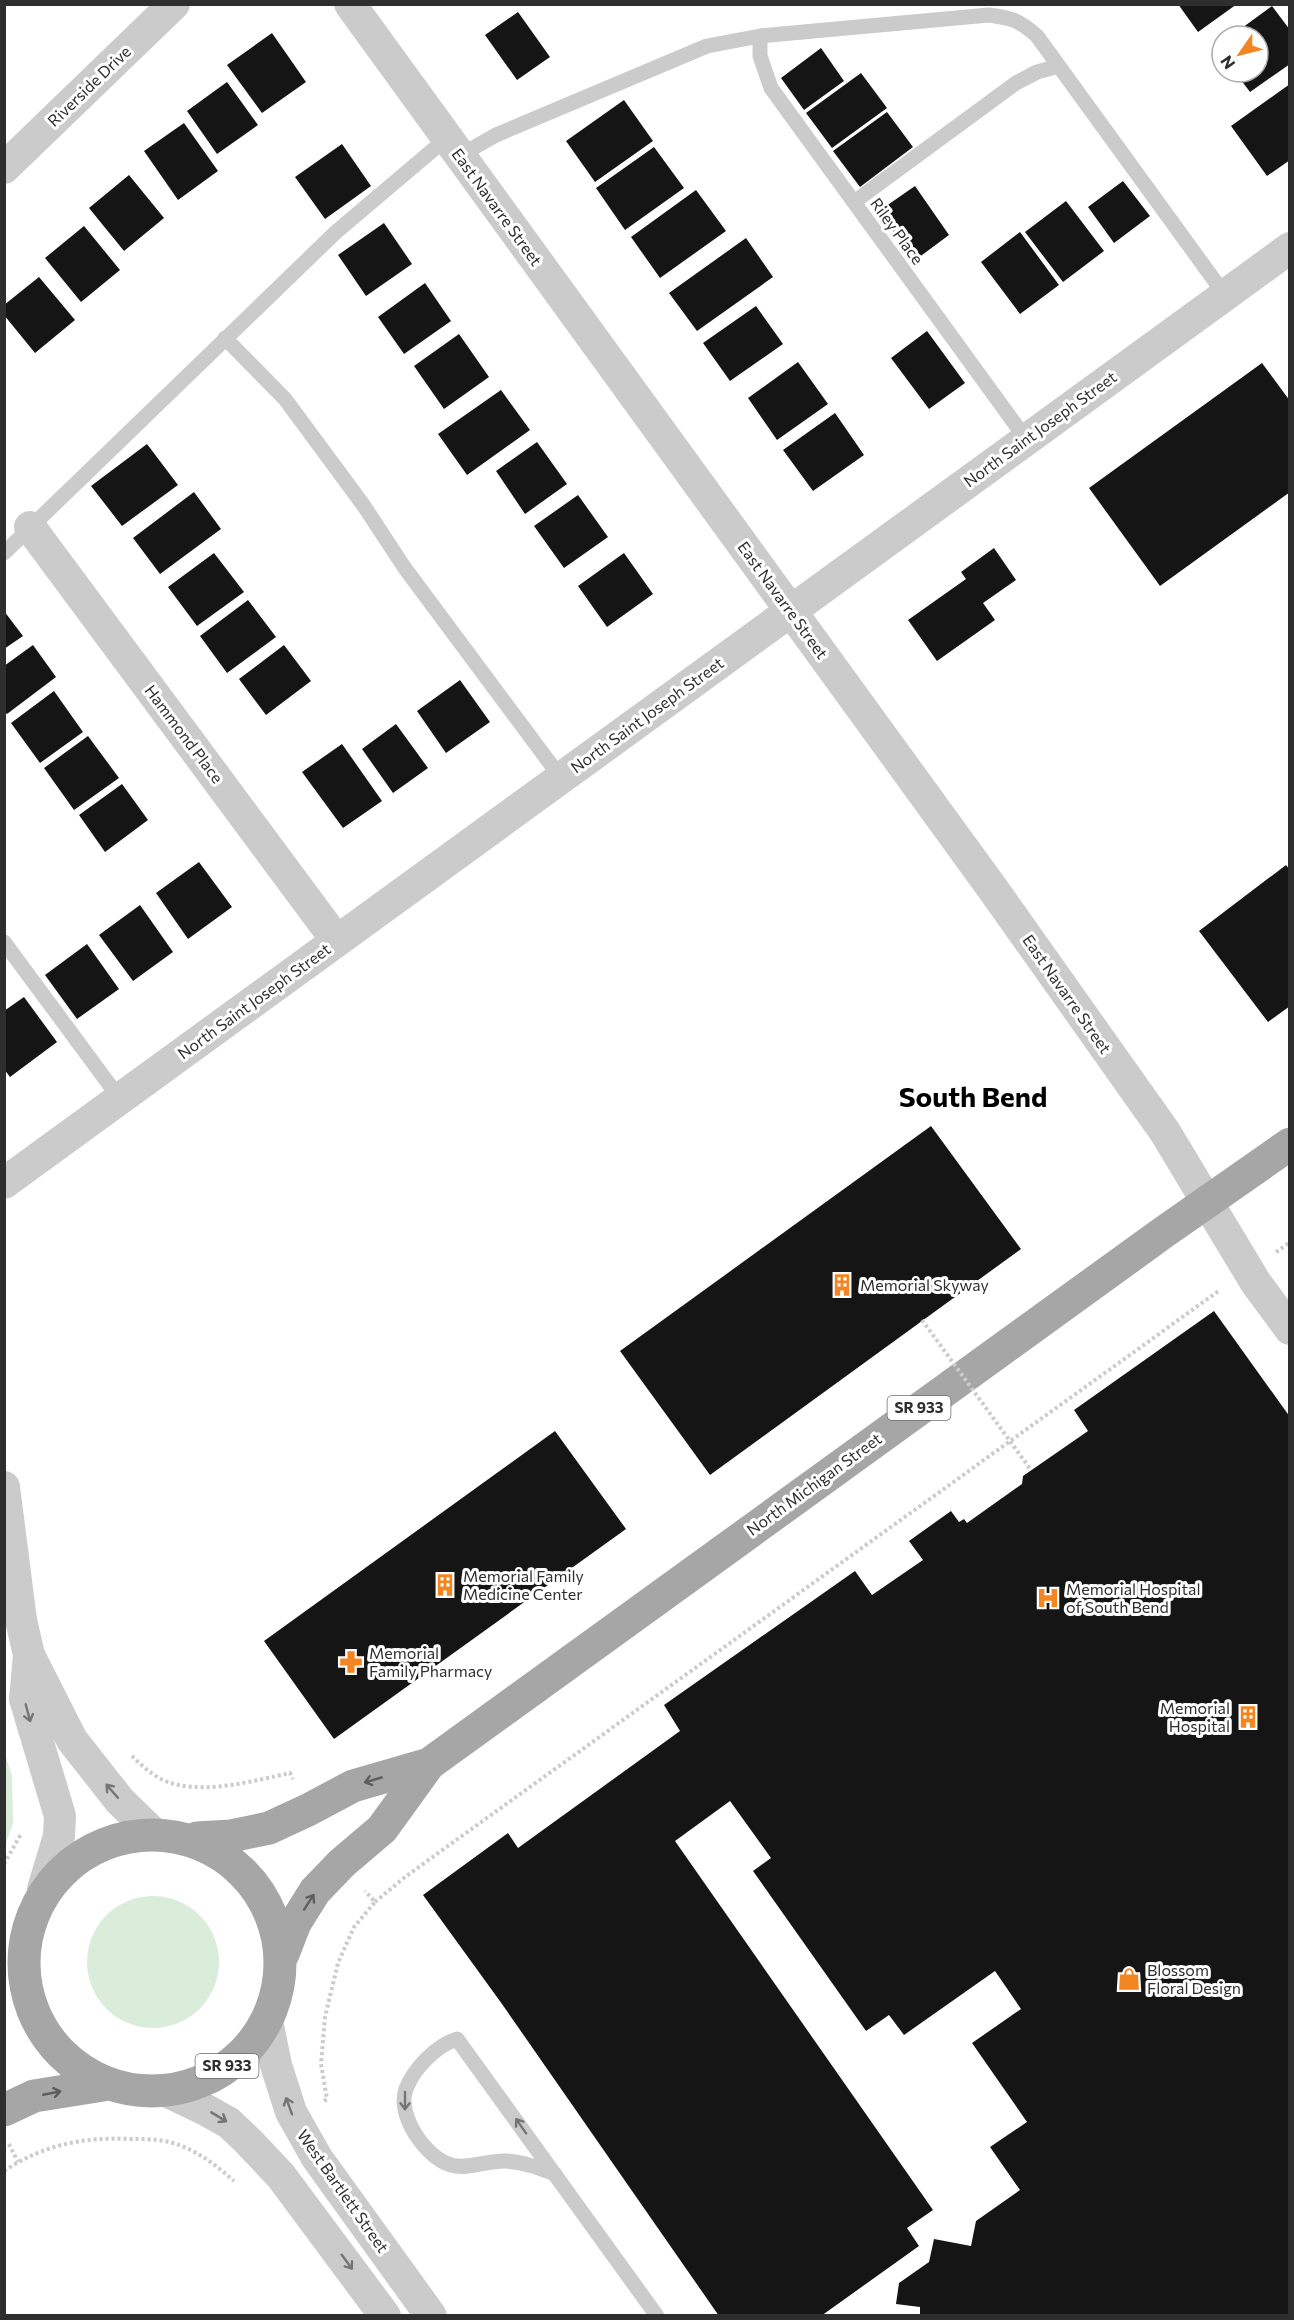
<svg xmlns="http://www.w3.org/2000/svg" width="1294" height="2320" viewBox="0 0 1294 2320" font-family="Commissioner,sans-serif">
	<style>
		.green { fill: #daeddb }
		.building { fill: #151515 }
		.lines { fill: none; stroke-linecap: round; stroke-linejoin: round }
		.path { stroke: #cbcbcb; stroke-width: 4; stroke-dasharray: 3 3; stroke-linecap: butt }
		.lane { stroke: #cbcbcb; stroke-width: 15 }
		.street { stroke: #cbcbcb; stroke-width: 32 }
		.primary { stroke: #a6a6a6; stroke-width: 33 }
		.path-bridge { stroke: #cbcbcb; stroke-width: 4; stroke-dasharray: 3 3; stroke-linecap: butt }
		.oneway { stroke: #757575 }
		.oneway2 { stroke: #5e5e5e }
		.labels { text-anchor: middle; stroke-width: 6; stroke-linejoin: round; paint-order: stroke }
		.shield { fill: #fff; stroke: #6d6d6d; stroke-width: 1.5 }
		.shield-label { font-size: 15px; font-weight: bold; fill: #2e2e2e }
		.street-label { font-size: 16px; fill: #2e2e2e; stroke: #fff }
		.poi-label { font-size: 16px; fill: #2e2e2e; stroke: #fff; text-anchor: start }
		.town-label { font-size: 28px; font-weight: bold; fill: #000; stroke: #fff }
	</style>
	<rect width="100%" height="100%" fill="#fff"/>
	<path class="green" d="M5,1755l7,20 1,48 -8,23z
		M87 1962a66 66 0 1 1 132 0a66 66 0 1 1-132 0Z"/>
	<path class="building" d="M1178,4h59l-39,28z
		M1272,6l18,24v34l-40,28 -15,-20h23v-36h-27z
		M518,12l32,45 -33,23 -32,-45z
		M272,33l34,49 -44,31 -35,-48z
		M821,48l23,33 -40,29 -23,-32z
		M861,73l26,35 -55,40 -26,-35z
		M227,82l31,43 -41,29 -30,-43z
		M1290,84v76l-23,16 -36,-50z
		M624,100l29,41 -58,41 -29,-41z
		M887,112l26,35 -53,40 -27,-36z
		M184,123l34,48 -40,29 -34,-49z
		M342,144l29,42 -46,33 -30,-42z
		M654,147l30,41 -59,42 -29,-42z
		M129,175l35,43 -40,33 -35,-43z
		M1123,181l27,35 -36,27 -26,-36z
		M915,186l34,49 -35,26 -35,-50z
		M696,190l30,41 -66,47 -29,-41z
		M1066,201l38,50 -41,31 -38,-50z
		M384,223l28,41 -46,32 -28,-41z
		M84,226l36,44 -39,32 -36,-44z
		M1020,232l39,53 -39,29 -39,-52z
		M746,238l27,39 -76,54 -28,-38z
		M39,277l36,43 -40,33 -31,-38v-10z
		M425,283l26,38 -47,33 -26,-37z
		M756,306l27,38 -53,37 -27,-38z
		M927,331l38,52 -36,26 -38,-51z
		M459,334l30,43 -45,32 -30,-43z
		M798,362l30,42 -51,36 -29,-42z
		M1262,363l28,38v91l-130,94 -71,-98z
		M501,390l29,40 -63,45 -29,-41z
		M835,413l29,42 -51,36 -30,-41z
		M537,442l30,42 -42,30 -29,-43z
		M147,444l31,41 -56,41 -31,-40z
		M194,492l27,37 -61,45 -27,-36z
		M578,495l30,42 -44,31 -30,-42z
		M994,548l22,32 -33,23 12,17 -58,41 -29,-41 58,-41 -5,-7z
		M214,553l30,39 -47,34 -29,-39z
		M624,553l29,41 -46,33 -29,-41z
		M248,600l28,37 -49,36 -27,-37z
		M4,611l19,25 -19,13z
		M33,645l23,32 -49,37 -3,-3v-45z
		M284,645l27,36 -45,34 -27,-36z
		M460,680l30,42 -44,31 -29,-42z
		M54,691l29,41 -43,31 -29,-40z
		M396,724l32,44 -35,25 -31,-44z
		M88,736l31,42 -45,32 -30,-42z
		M342,744l40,57 -39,27 -41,-56z
		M122,784l26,36 -43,32 -26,-37z
		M199,862l33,45 -44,32 -32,-46z
		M1286,865l4,5v136l-22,16 -69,-91z
		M140,905l33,47 -40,29 -34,-46z
		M87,944l32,45 -42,30 -32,-44z
		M24,997l33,45 -47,35 -6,-8v-58z
		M931,1126l90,123 -311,226 -90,-124z
		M1214,1311l76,106v899h-370v-9l-24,-3 3,-21 30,-21 5,-23 37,7 5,-25 44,-31 -30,-43 37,-25 -55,-79 49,-34 -26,-38 -91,64 -15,-20 -23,16 -113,-160 18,-13 -41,-57 -55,40 258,369 -26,18 12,18 -98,70h-102l-217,-312 -79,-109 85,-62 10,15 162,-117 -16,-26 191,-134 17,24 51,-35 -14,-19 42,-30 8,11 5,-3 3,4 55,-39 1,-8 65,-45 -14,-21z
		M555,1431l71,98 -292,210 -70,-98z"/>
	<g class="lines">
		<path class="path" d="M1276,1252l14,-10
			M132,1756c8,8 19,18 29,23 36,18 92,2 129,-6l3,6
			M4,1864l17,-30
			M375,1902l30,-25 815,-587
			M324,2101l3,-2 -6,-35 4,-47 13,-54 16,-36 21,-25 -10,-11
			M9,2144l9,18
			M4,2171c41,-27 79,-34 127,-32 15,0 31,0 45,5 22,7 41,22 58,37"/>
		<path class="lane" d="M760,36v20l11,32 255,351
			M459,156l37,-21 211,-89 53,-10 229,-21c23,3 30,5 48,21l188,259
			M854,202l162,-119 21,-11 22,-6
			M225,338l60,61 79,107 40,61 157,211
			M4,553l332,-321 111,-94
			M4,942l116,157
			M555,2174c-16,-6 -32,-12 -49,-13 -18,-1 -38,9 -55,4 -25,-7 -55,-50 -45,-76 8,-21 30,-43 51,-50l200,277"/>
		<path class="street" d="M350,4l645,888 170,240 91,151 34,46
			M4,168l170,-164
			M30,527l307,414
			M4,1183l1286,-935
			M4,1487l17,133 8,35 43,85 48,61 33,32
			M29,1655l-4,44 35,117 -1,20 -16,53
			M267,2021l9,44 15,47 26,46 114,158
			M166,2091l40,19 23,13 20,19 32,34 104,140"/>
		<path class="primary" d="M24 1963a128 128 0 1 1 256 0a128 128 0 1 1-256 0Z
			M197,1838l34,-2 38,-8 39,-18 45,-24 76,-22
			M283,1954l12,-31 20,-32 27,-28 40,-34 47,-65 735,-532 126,-88
			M4,2110l30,-14 69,-11"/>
		<path class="path-bridge" d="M922,1320l109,150"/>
	</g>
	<defs><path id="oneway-shaft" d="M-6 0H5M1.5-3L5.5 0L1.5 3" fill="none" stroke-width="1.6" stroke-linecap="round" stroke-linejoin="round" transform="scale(1.5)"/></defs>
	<g class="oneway">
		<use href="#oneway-shaft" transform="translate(28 1713) rotate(75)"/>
		<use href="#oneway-shaft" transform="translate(112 1791) rotate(-131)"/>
		<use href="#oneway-shaft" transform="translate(405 2101) rotate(90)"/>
		<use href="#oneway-shaft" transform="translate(289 2106) rotate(-110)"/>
		<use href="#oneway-shaft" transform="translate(219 2117) rotate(31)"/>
		<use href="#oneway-shaft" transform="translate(521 2126) rotate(-125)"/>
		<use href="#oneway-shaft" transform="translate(347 2262) rotate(54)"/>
	</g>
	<g class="oneway2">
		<use href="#oneway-shaft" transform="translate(373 1780) rotate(164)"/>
		<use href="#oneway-shaft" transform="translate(309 1902) rotate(-57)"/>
		<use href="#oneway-shaft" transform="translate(52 2093) rotate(-11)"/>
	</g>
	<defs>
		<g id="building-bare" transform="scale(1.8)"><path d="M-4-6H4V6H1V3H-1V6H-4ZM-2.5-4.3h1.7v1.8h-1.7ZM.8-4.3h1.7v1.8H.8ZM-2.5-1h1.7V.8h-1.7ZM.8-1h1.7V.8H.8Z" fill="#f38622" stroke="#fff" stroke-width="2.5" paint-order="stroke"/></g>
		<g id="hospital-bare" transform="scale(1.8)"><path d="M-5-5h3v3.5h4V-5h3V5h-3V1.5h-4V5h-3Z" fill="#f38622" stroke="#fff" stroke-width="2.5" paint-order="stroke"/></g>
		<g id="pharmacy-bare" transform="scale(1.8)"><path d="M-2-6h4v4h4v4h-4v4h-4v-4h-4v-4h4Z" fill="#f38622" stroke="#fff" stroke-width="2.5" paint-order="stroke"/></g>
		<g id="shop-bare" transform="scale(1.8)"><path d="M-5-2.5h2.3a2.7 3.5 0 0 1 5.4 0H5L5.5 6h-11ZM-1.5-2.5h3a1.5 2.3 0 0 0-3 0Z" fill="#f38622" stroke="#fff" stroke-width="2.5" paint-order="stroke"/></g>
	</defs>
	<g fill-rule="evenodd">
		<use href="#building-bare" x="842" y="1285"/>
		<use href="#building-bare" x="445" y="1585"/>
		<use href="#hospital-bare" x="1048" y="1598"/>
		<use href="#pharmacy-bare" x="351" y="1662"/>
		<use href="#building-bare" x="1248" y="1717"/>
		<use href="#shop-bare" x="1129" y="1979"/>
	</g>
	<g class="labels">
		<g class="shield">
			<rect x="887.5" y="1396" width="63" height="24" rx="4.5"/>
			<rect x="195.5" y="2054" width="63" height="24" rx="4.5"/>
		</g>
		<g class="shield-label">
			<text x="919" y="1413">SR 933</text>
			<text x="227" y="2071">SR 933</text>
		</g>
		<g class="street-label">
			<text transform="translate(89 86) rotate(-44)" y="6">Riverside Drive</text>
			<text transform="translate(497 207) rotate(54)" y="6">East Navarre Street</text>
			<text transform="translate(897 231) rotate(54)" y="6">Riley Place</text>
			<text transform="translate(1040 429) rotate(-36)" y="6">North Saint Joseph Street</text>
			<text transform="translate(783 600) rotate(54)" y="6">East Navarre Street</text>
			<text transform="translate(647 715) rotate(-36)" y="6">North Saint Joseph Street</text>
			<text transform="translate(184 734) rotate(53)" y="6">Hammond Place</text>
			<text transform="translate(1067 994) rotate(55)" y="6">East Navarre Street</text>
			<text transform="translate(254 1001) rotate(-36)" y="6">North Saint Joseph Street</text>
			<text transform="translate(814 1484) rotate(-36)" y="6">North Michigan Street</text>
			<text transform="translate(343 2191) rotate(55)" y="6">West Bartlett Street</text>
		</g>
		<g class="poi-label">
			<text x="860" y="1291">Memorial Skyway</text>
			<text x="463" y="1582">Memorial Family<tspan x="463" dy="18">Medicine Center</tspan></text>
			<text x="1066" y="1595">Memorial Hospital<tspan x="1066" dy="18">of South Bend</tspan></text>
			<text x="369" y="1659">Memorial<tspan x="369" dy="18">Family Pharmacy</tspan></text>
			<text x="1230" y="1714" text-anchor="end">Memorial<tspan x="1230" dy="18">Hospital</tspan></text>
			<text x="1147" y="1976">Blossom<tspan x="1147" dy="18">Floral Design</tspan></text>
		</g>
		<g class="town-label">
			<text x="973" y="1107">South Bend</text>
		</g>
	</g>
	<rect width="1294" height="2320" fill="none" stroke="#2e2e2e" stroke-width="12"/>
	<g transform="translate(1240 54) rotate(235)"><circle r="28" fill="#ffffff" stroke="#ababab" stroke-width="1.5"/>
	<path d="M0-4.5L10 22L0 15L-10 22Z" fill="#f38622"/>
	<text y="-9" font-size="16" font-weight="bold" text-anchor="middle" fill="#2e2e2e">N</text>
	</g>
</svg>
